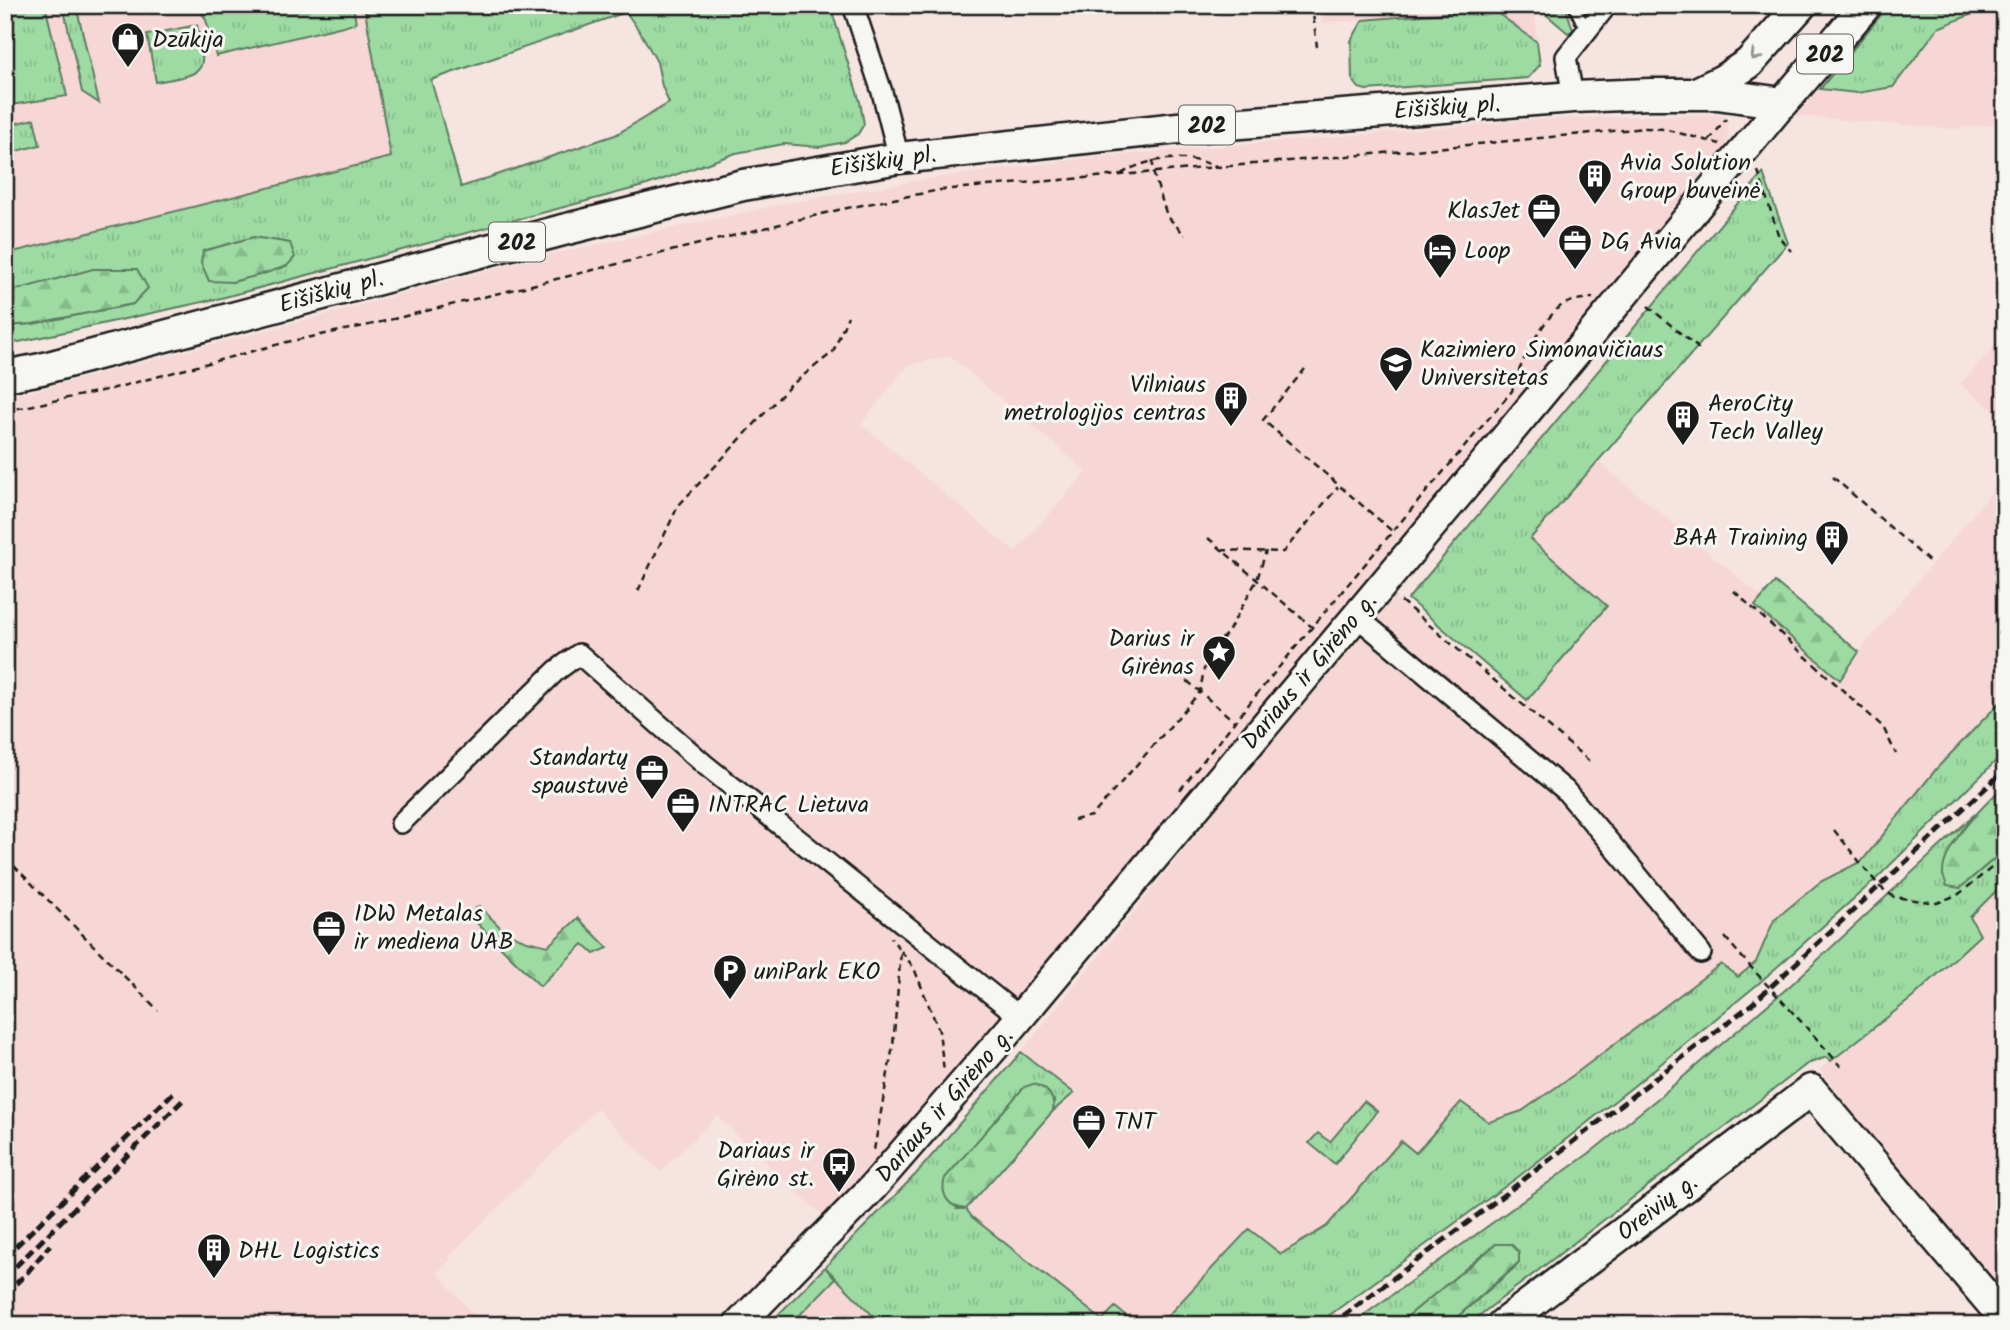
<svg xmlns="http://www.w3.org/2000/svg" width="2010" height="1330" viewBox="0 0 2010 1330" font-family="Kalam,sans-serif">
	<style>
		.built { fill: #f6d7d5; fill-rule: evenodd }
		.grass { fill: url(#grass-tufts); stroke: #5c7c60; stroke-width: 2; fill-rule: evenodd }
		.forest { fill: url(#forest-firs); stroke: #5c7c60; stroke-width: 2 }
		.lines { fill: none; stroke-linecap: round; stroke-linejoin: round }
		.service-casing { stroke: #1c1c1c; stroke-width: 15 }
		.minor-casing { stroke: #1c1c1c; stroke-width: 24 }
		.secondary-casing { stroke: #1c1c1c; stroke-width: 33 }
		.primary-casing { stroke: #1c1c1c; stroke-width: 35 }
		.path { stroke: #1c1c1c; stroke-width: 2.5; stroke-dasharray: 7 5; stroke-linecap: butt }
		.service { stroke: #f6f6f2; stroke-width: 10 }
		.minor { stroke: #f6f6f2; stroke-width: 19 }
		.secondary { stroke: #f6f6f2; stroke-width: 28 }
		.primary { stroke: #f6f6f2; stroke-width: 30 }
		.rail { stroke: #1c1c1c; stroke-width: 5; stroke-dasharray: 10 5; stroke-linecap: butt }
		.oneway { stroke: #949492 }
		.labels { text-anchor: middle; stroke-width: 6; stroke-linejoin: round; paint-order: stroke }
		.shield { fill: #f6f6f2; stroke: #5d5d5c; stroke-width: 2 }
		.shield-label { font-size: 23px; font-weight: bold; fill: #1c1c1c }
		.poi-label { font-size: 24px; fill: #1c1c1c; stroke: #f6f6f2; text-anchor: start }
		.street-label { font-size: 24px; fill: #1c1c1c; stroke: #f6f6f2 }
	</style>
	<defs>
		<pattern id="grass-tufts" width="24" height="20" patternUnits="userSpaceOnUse" patternTransform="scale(1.75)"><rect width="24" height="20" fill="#9ddba3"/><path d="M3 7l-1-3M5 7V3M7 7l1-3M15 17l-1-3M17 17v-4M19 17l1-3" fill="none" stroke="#87bb8c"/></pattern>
		<pattern id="forest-firs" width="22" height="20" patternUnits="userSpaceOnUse" patternTransform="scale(1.75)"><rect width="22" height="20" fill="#9ddba3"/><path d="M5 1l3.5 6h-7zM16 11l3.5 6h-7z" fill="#87bb8c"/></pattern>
	</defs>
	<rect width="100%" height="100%" fill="#f6e4e1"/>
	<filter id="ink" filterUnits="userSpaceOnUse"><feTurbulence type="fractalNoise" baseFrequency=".0143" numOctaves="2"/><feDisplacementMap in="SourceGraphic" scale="14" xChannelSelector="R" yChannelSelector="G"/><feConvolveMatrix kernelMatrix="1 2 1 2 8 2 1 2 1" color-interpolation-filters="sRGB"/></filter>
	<g filter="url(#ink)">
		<path class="built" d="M5,5h359l27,152 -386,97z
			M1322,5h213l2,37 -45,-33 -169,14z
			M1889,5h116v118l-52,6 -157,-13z
			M1710,114l13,2 5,5v18l-4,10 -823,986 -77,82 -107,-101 -57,56 -63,-63 -148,147 2,4 -14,13 43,49 -2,3h-473v-929l28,-5 303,-79 197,-54 250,-54 143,-25 171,-22 445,-38zM950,356l137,116 -72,80 -154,-128 47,-59z
			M2005,335v85l-45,-36z
			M1598,461l164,136 -7,8 85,75 19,-28 146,-176v221l-68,71 -75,93 -42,21 -46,38 -18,42 -18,15 -163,97 -54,37 -32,11 -28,-20 -45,51 -16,-11 -73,84 -46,28 -33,-25 -89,96h-21l-23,-18 -12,13 -131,-103 -6,-8 87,-98 21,-18 -53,-41 370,-459 132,113 84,-100 -77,-67z
			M2005,882v412l-154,-183 -31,-42 92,-71 67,-63 -9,-18z
			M835,1279l47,46h-92z"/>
		<path class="grass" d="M5,5h40l22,91 -62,10z
			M63,5h13l23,98 -17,-11z
			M197,5h156l3,18 -140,33 -10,-36z
			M364,5h466l30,97 4,22 -6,10 -13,8 -25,5 -36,-3 -48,9 -89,32 -426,113 -216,47v-19l27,-2 101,-20 -89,-20 -39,9v-39l386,-97zM626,12l16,23 15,27 5,24 7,17 -54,32 -154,52 -30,-107zM254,237l33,28 -55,17 -29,-31z
			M1535,5h30l8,25 -5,3z
			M1889,5h105l-56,23 -45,59 -36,6 -37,-4z
			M1492,9l45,33 3,23 -12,13 -162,12 -7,-2 -7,-9 -1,-38 12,-21z
			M197,25c11,50 8,48 -41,57l-9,-47z
			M34,119l6,26 -35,9v-28z
			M1763,173l25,70 -258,296 77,67 -80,94 -119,-101z
			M2005,697v55l-127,125 -120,107 -123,101 -117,92 -202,148h-157l90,-96 32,25 46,-28 74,-85 15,12 45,-51 28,20 33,-11 53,-37 146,-110 17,13 18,-15 18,-42 46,-38 42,-21 75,-93z
			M1975,814c-15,20 -27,37 -32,62l17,12 35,-30 10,-3v27l-35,35 10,18 -68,63 -81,63 -4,-4 -20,7 -340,261h-19l65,-56 6,-7v-10l-23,-8 -99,81h-47l241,-173 71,-57 130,-111z
			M1021,1052l53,41 -21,18 1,-10 -97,108h9l6,8 130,103 13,-13 23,18h-256l-57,-58 91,-93z
			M1364,1101l13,10 -42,53 -26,-21 9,-10 12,9z"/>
		<path class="forest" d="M254,237l36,6 5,14 -8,9 -24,8 -31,8 -23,-1 -8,-18 2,-12z
			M93,269h44l11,19 -15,16 -101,20 -27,2v-33z
			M1775,582l84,70 -19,28 -85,-74z
			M2005,785v70l-10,3 -35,30 -13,-2c0,-1 -4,-10 -4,-11 -2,-29 42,-71 62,-90z
			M479,906l27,27 21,8 21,5 30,-28 30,30 -14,6 -11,-10 -43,42 -72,-72z
			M1033,1084c14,4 22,11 20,27l-87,98c-18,-1 -26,-15 -21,-31l79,-91z
			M1496,1244h15l8,8v10l-71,63h-51z
			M825,1267l10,12 -45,46h-22z"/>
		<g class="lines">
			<g class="service-casing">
				<path id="service" d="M1574,5l7,15 7,7"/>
			</g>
			<g class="minor-casing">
				<path id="minor" d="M853,5l29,87 17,66
					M1573,97l-7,-40 41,-52
					M1356,616l209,174 70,82 66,81
					M401,823l155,-152 23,-17 125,110 316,253"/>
			</g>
			<g class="secondary-casing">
				<path id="secondary" d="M738,1325l135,-138 139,-160 445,-531 326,-393"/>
			</g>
			<g class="primary-casing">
				<path id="primary" d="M1694,94l29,-14 26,-17 52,-58
					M5,376l36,-7 522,-139 180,-45 156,-27 279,-30 395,-31 77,-3h67l66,9 83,-98
					M1502,1325l309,-235 194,229"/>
			</g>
			<path class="path" d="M1312,5l5,42
				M1998,101h7
				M1709,141l17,-22
				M1153,160v12l14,44 18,19
				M1758,171l21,66 12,14
				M1121,174c30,-18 65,-20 97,-7
				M1648,306l49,41 3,6
				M1305,369l-42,51 129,111
				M5,411l106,-22 176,-47 82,-17 473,-116 98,-19 433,-36 272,-26 19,1 56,15
				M1833,477l99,87
				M1208,538l104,89
				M1221,550l62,2 55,-65
				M638,591l40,-85 112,-120 43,-34 15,-36
				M1734,591l149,136 13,27
				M1401,601l188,160
				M1178,673l56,48
				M1180,790c107,-136 220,-267 332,-399 6,-24 29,-70 49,-85 7,-5 23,-8 32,-8
				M1074,820l18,-4 108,-124 4,-23 12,-22 13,-17 28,-50 9,-29
				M1834,830l46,57 14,10 43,6 22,-9 41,-33 5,1
				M5,857l153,153
				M1725,937c37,45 79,85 116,130
				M901,951l13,17 25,63 5,40
				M874,1150l19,-104 8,-95 -10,-13"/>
			<use href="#service" class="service"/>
			<use href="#minor" class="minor"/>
			<use href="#secondary" class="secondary"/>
			<use href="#primary" class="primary"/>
			<path class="rail" d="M5,1257l170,-166
				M5,1277l178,-177
				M5,1294l21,-20 24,-29
				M1331,1325l144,-108 277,-213 253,-234"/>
		</g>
		<defs><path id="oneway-chevron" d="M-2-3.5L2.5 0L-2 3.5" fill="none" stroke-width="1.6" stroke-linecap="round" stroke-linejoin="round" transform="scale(1.75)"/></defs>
		<use class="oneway" href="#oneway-chevron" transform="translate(1755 56) rotate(134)"/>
	</g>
	<defs>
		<g id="shop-pin" transform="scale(1.75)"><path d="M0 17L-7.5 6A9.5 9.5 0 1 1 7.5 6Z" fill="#1c1c1c" stroke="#f6f6f2"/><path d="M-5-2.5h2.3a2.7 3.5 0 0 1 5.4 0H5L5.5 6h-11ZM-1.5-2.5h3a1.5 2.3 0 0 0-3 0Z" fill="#fff"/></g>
		<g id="building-pin" transform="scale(1.75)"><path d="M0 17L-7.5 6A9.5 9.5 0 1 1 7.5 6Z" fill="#1c1c1c" stroke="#f6f6f2"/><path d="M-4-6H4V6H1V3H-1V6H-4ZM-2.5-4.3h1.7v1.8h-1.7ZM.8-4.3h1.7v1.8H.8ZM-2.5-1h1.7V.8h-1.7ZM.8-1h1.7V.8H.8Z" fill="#fff"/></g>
		<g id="office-pin" transform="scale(1.75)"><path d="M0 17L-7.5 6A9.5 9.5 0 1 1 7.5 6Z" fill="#1c1c1c" stroke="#f6f6f2"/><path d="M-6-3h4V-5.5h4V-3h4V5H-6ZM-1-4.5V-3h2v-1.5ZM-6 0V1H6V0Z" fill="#fff"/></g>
		<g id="hotel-pin" transform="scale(1.75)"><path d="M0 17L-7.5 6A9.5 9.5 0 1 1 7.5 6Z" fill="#1c1c1c" stroke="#f6f6f2"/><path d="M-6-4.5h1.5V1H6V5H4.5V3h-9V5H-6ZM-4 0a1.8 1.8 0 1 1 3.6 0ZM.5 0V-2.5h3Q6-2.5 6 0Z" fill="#fff"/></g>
		<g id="university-pin" transform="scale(1.75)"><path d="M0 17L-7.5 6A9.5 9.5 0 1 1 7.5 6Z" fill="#1c1c1c" stroke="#f6f6f2"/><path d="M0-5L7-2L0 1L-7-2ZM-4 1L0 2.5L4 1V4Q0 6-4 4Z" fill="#fff"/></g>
		<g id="sight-pin" transform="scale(1.75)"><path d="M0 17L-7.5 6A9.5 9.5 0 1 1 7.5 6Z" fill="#1c1c1c" stroke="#f6f6f2"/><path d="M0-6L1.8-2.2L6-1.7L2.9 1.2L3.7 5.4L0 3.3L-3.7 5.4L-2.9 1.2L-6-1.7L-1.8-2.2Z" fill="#fff"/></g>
		<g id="parking-pin" transform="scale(1.75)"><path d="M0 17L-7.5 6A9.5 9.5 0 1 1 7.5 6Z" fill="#1c1c1c" stroke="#f6f6f2"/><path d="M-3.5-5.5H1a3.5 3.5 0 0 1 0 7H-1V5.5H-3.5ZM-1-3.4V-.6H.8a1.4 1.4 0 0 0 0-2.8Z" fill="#fff"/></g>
		<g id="bus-pin" transform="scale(1.75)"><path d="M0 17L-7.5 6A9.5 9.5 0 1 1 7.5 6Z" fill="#1c1c1c" stroke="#f6f6f2"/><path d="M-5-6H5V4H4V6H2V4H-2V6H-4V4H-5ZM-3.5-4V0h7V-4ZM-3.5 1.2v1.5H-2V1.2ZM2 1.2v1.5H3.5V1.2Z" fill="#fff"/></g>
	</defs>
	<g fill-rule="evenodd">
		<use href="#shop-pin" x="128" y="39"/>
		<use href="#building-pin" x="1595" y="176"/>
		<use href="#office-pin" x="1544" y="210"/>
		<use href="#office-pin" x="1575" y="241"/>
		<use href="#hotel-pin" x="1440" y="250"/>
		<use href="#university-pin" x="1396" y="363"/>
		<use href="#building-pin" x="1231" y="398"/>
		<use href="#building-pin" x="1683" y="417"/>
		<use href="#building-pin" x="1832" y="537"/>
		<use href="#sight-pin" x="1219" y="652"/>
		<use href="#office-pin" x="652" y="771"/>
		<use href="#office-pin" x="683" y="804"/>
		<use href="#office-pin" x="329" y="927"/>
		<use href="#parking-pin" x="730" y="971"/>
		<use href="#office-pin" x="1089" y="1121"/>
		<use href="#bus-pin" x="839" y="1164"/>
		<use href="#building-pin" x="214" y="1250"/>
	</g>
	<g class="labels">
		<g class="shield">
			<rect x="1797" y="34.5" width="56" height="39" rx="5"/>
			<rect x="1179" y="105.5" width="56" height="39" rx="5"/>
			<rect x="489" y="222.5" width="56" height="39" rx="5"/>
		</g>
		<g class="shield-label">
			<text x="1825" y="62">202</text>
			<text x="1207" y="133">202</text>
			<text x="517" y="250">202</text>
		</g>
		<g class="poi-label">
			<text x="152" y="47">Dzūkija</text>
			<text x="1620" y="170">Avia Solution<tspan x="1620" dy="28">Group buveinė</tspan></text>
			<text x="1520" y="218" text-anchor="end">KlasJet</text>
			<text x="1600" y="249">DG Avia</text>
			<text x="1464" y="258">Loop</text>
			<text x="1420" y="357">Kazimiero Simonavičiaus<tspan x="1420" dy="28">Universitetas</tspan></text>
			<text x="1206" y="392" text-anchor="end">Vilniaus<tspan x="1206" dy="28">metrologijos centras</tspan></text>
			<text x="1708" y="411">AeroCity<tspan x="1708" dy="28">Tech Valley</tspan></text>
			<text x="1808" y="545" text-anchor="end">BAA Training</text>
			<text x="1194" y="646" text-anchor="end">Darius ir<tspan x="1194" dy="28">Girėnas</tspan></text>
			<text x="628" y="765" text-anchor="end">Standartų<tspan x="628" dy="28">spaustuvė</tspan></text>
			<text x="708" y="812">INTRAC Lietuva</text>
			<text x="354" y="921">IDW Metalas<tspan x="354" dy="28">ir mediena UAB</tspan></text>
			<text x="754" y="979">uniPark EKO</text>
			<text x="1114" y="1129">TNT</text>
			<text x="814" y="1158" text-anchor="end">Dariaus ir<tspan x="814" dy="28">Girėno st.</tspan></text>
			<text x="238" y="1258">DHL Logistics</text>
		</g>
		<g class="street-label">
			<text transform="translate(1447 107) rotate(-4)" y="8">Eišiškių pl.</text>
			<text transform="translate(883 161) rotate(-8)" y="8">Eišiškių pl.</text>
			<text transform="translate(331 291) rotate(-15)" y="8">Eišiškių pl.</text>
			<text transform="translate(1309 671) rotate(-50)" y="8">Dariaus ir Girėno g.</text>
			<text transform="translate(944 1105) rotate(-49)" y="8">Dariaus ir Girėno g.</text>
			<text transform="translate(1657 1207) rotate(-37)" y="8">Oreivių g.</text>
		</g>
	</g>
	<rect width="2010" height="1330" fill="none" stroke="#f6f6f2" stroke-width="28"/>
	<rect x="14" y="14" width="1982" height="1302" fill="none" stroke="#1c1c1c" stroke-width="2.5" filter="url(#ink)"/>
</svg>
